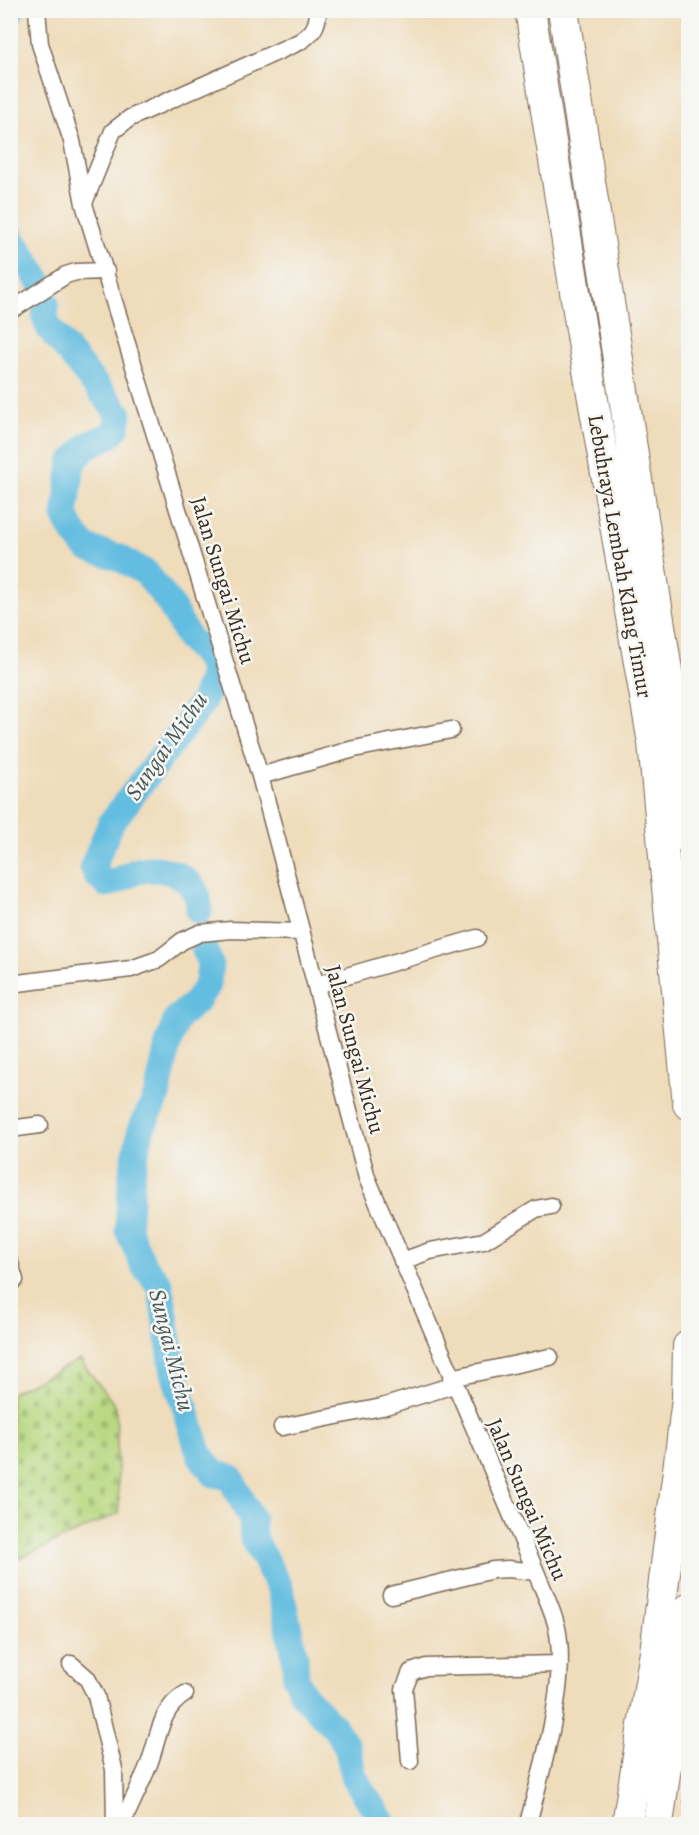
<svg xmlns="http://www.w3.org/2000/svg" width="699" height="1835" viewBox="0 0 699 1835" font-family="Alegreya,serif">
	<style>
		.cemetery { fill: url(#cemetery-stones); stroke: #79814f; stroke-width: 1.5 }
		.lines { fill: none; stroke-linecap: round; stroke-linejoin: round }
		.river { stroke: #63bde0; stroke-width: 27 }
		.building { fill: url(#building-hatch) }
		.street-casing { stroke: #7a6855; stroke-width: 19 }
		.highway-casing { stroke: #7a6855; stroke-width: 32 }
		.street { stroke: #fff; stroke-width: 16 }
		.highway { stroke: #fff; stroke-width: 30 }
		.labels { text-anchor: middle; stroke-width: 5; stroke-linejoin: round; paint-order: stroke }
		.street-label { font-size: 22px; fill: #3b2a1e; stroke: #f6f6f2 }
		.water-label { font-size: 24px; font-style: italic; fill: #475658; stroke: #f6f6f2 }
	</style>
	<defs>
		<pattern id="cemetery-stones" width="16" height="16" patternUnits="userSpaceOnUse" patternTransform="scale(1.5)"><rect width="16" height="16" fill="#b7d880"/><path d="M2 7V4a2 2 0 0 1 4 0v3zM10 15v-3a2 2 0 0 1 4 0v3z" fill="#9eba6e"/></pattern>
		<pattern id="building-hatch" width="6" height="6" patternUnits="userSpaceOnUse" patternTransform="scale(1.5)"><rect width="6" height="6" fill="#d59787"/><path d="M-1 1l2-2M0 6l6-6M5 7l2-2" fill="none" stroke="#ae7b6e"/></pattern>
	</defs>
	<rect width="100%" height="100%" fill="#f6f6f2"/>
	<filter id="ink" filterUnits="userSpaceOnUse"><feTurbulence type="fractalNoise" baseFrequency=".0167" numOctaves="2"/><feDisplacementMap in="SourceGraphic" scale="12" xChannelSelector="R" yChannelSelector="G"/><feConvolveMatrix kernelMatrix="1 2 1 2 8 2 1 2 1" color-interpolation-filters="sRGB"/></filter>
	<filter id="wash" filterUnits="userSpaceOnUse"><feTurbulence type="fractalNoise" baseFrequency=".008" numOctaves="4" result="noise"/><feDisplacementMap in="SourceGraphic" scale="24" xChannelSelector="R" yChannelSelector="G"/><feGaussianBlur stdDeviation="1.35" result="paint"/><feColorMatrix in="noise" values="0 0 0 0 0 0 0 0 0 0 0 0 0 0 0 0 0 1.4 0 .05"/><feComposite in="paint" operator="in"/></filter>
	<g filter="url(#wash)">
		<rect width="100%" height="100%" fill="#efdcba"/>
		<path class="cemetery" d="M80,1360l36,47 3,106 -108,49v-169z"/>
		<g class="lines">
			<path class="river" d="M10,13l1,-3
				M10,235l29,46
				M46,303l-1,15 4,10 70,86 -2,12 -8,10 -21,9 -16,18 -7,53 11,20 11,12 31,9 28,16 24,31 19,35 19,19 5,16 -11,29 -91,120 -18,43 4,10 9,8c14,-2 23,-12 36,-14 27,-5 59,10 57,41
				M205,950l5,14 -2,20 -12,18 -19,16 -9,26 -11,52 -16,33 -9,43 -4,58 16,36 16,19 14,87 26,83 14,19 16,3 22,42 1,19 27,50 15,68 1,22 7,17 31,32 13,19 7,31 30,47"/>
		</g>
		<g id="blocks">
			<path class="building" d="M687,1772h1v32l-4,-1z"/>
		</g>
	</g>
	<g filter="url(#ink)">
		<use href="#blocks" fill-opacity="0" stroke="#7a6855" stroke-width="1.5"/>
		<g class="lines">
			<g class="street-casing">
				<path id="street" d="M37,10l3,34 32,97 12,63 176,572 107,402 169,394c7,18 17,37 21,56 12,55 -16,142 -29,196
					M84,203l29,-72 17,-13 169,-76c13,-8 19,-15 19,-32
					M10,311l56,-36 10,-3 30,-1
					M260,776l94,-27 97,-19
					M10,984l121,-15 28,-10 23,-18 18,-8 31,-3 71,2
					M316,985l161,-47
					M10,1129l30,-4
					M402,1261l28,-10 54,-10 52,-32 15,-3
					M10,1263l5,17
					M451,1378l99,-21
					M282,1427l100,-20 72,-22
					M391,1595l102,-25 15,-1 28,3
					M71,1664l16,14 9,18 18,73 1,55
					M410,1761l-6,-72 7,-17 15,-5 134,-3
					M122,1824c9,-20 19,-40 27,-60 10,-26 10,-54 36,-70"/>
			</g>
			<g class="highway-casing">
				<path id="highway" d="M530,10l53,332 70,401 35,361
					M563,10l115,730 10,98
					M627,1824l28,-172 32,-253 1,-53
					M658,1824l30,-215"/>
			</g>
			<use href="#street" class="street"/>
			<use href="#highway" class="highway"/>
		</g>
	</g>
	<g class="labels">
		<g class="street-label">
			<text transform="translate(621 556) rotate(80)" y="8">Lebuhraya Lembah Klang Timur</text>
			<text transform="translate(224 580) rotate(73)" y="8">Jalan Sungai Michu</text>
			<text transform="translate(356 1049) rotate(75)" y="8">Jalan Sungai Michu</text>
			<text transform="translate(528 1499) rotate(67)" y="8">Jalan Sungai Michu</text>
		</g>
		<g class="water-label">
			<text transform="translate(166 746) rotate(-55)" y="8">Sungai Michu</text>
			<text transform="translate(172 1350) rotate(76)" y="8">Sungai Michu</text>
		</g>
	</g>
	<rect width="699" height="1835" fill="none" stroke="#f6f6f2" stroke-width="36"/>
</svg>
